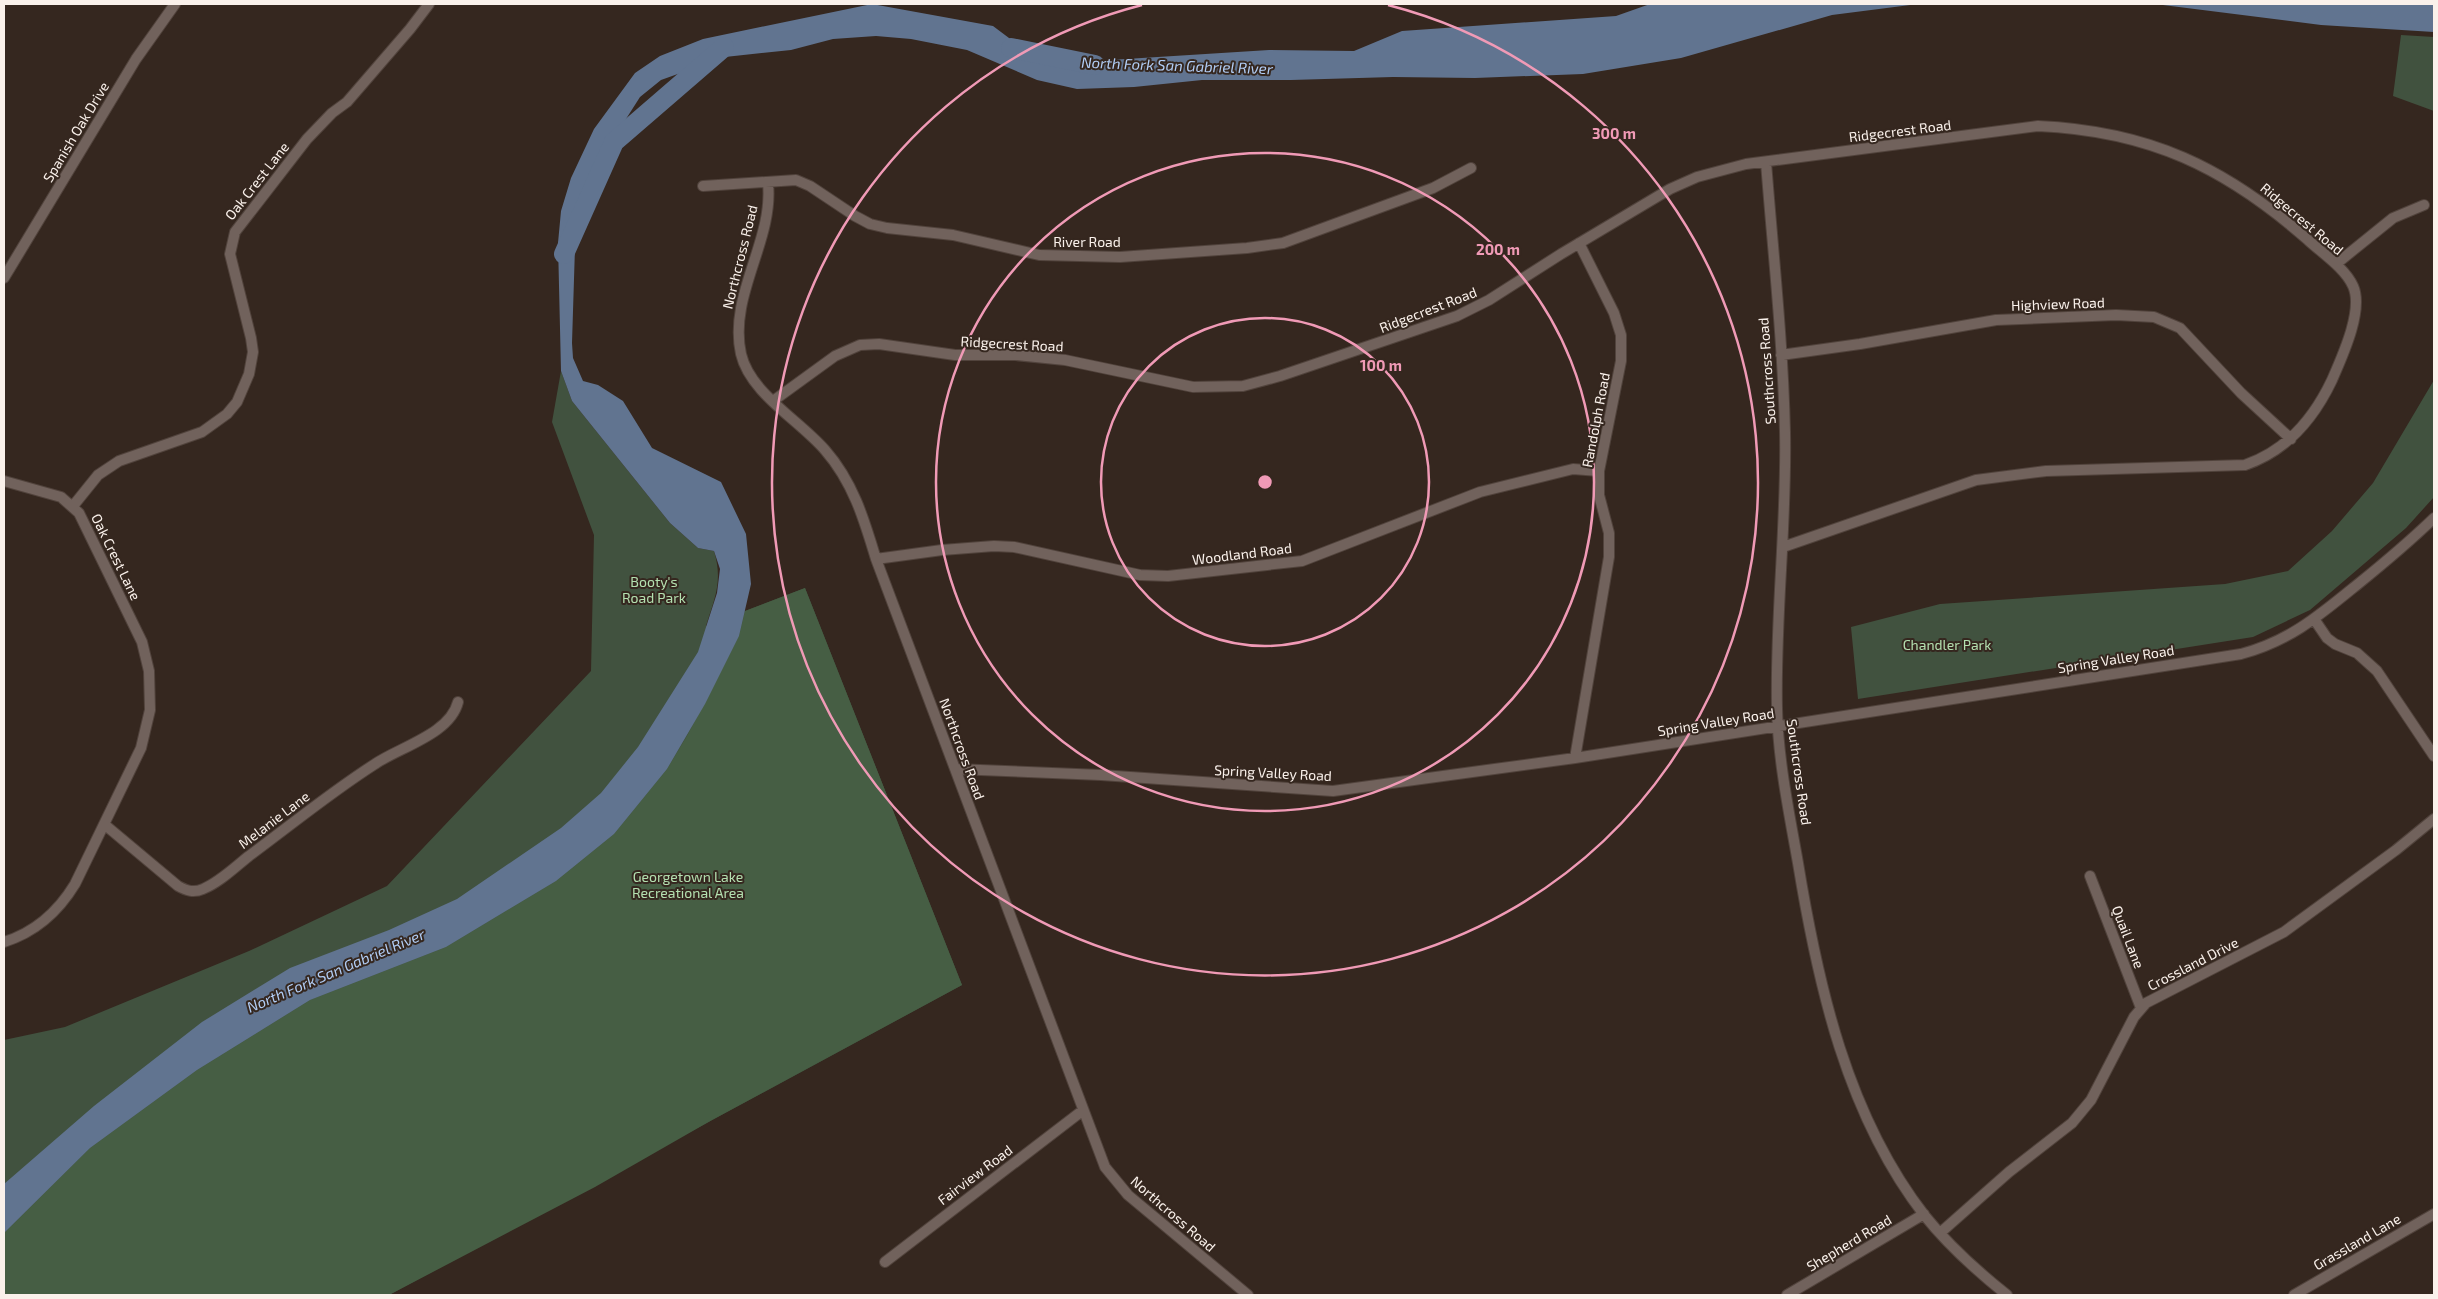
<svg xmlns="http://www.w3.org/2000/svg" width="2438" height="1299" viewBox="0 0 2438 1299" font-family="'Exo 2',sans-serif">
	<style>
		.green { fill: #41523f }
		.forest { fill: #465e44 }
		.water { fill: #617490 }
		.lines { fill: none; stroke-linecap: round; stroke-linejoin: round }
		.river { stroke: #617490; stroke-width: 20 }
		.minor-casing { stroke: #51433c; stroke-width: 12 }
		.minor { stroke: #71625c; stroke-width: 10 }
		.ring { fill: none; stroke: #f09ab6; stroke-width: 2.5 }
		.labels { text-anchor: middle; stroke-width: 4; stroke-linejoin: round; paint-order: stroke }
		.street-label { font-size: 14px; fill: #faf1eb; stroke: #35271f }
		.park-label { font-size: 14px; fill: #b4e0b0; stroke: #35271f }
		.water-label { font-size: 15px; font-style: italic; fill: #b2cef6; stroke: #35271f }
		.centre { fill: #f09ab6; stroke: #35271f; stroke-width: 2.5 }
		.ring-label { font-size: 15px; text-anchor: middle; font-weight: bold; fill: #f09ab6; stroke: #35271f; stroke-width: 4; stroke-linejoin: round; paint-order: stroke }
	</style>
	<rect width="100%" height="100%" fill="#35271f"/>
	<path class="green" d="M2401,35l33,2v74l-41,-15z
		M561,371l11,30 98,122 28,25 16,3c9,30 1,46 -8,75l99,-38 157,397 -573,310h-385v-255l61,-13 184,-76 138,-65 204,-215 3,-136 -42,-113z
		M2434,380v117l-28,31 -96,82 -57,27 -395,62 -7,-72 89,-23 285,-20 63,-13 44,-40 41,-48z"/>
	<path class="forest" d="M805,588l157,397 -250,135 -117,67 -206,108h-385v-62l86,-85 107,-78 113,-70 136,-53 110,-66 58,-47 53,-65 20,-33 52,-100 6,-25z"/>
	<path class="water" d="M872,4l121,22 24,18 34,17 59,-1 159,-10 85,1 48,-20 214,-15 34,-12h268l-86,11 -151,43 -98,16 -108,4 -82,-1 -102,3h-89l-68,7 -57,2 -40,-9 -70,-30 -56,-11 -35,-3 -43,3 -42,11 -66,7 -64,23 -21,17 -44,69 -20,49 -4,128 1,15 10,23 15,4 25,16 29,47 69,34 25,52 5,50 -12,52 -34,68 -38,65 -53,65 -58,47 -110,66 -136,53 -113,70 -107,78 -86,85v-49l90,-78 108,-84 88,-54 99,-38 68,-31 104,-71 40,-35 37,-46 60,-95 19,-59 3,-24 -6,-18 -16,-3 -28,-25 -98,-122 -11,-30 -3,-128 3,-32 10,-33 23,-49 41,-56 25,-17 43,-17z
		M2155,4h279v28l-113,-7z"/>
	<g class="lines">
		<path class="river" d="M1011,48l84,17
			M564,254l50,-112 110,-95"/>
		<g class="minor-casing">
			<path id="minor" d="M1766,162c7,90 17,180 19,270 2,92 -10,184 -8,276 1,52 12,104 21,155 20,122 49,253 127,353 24,30 52,55 82,79
				M768,183c6,58 -40,112 -27,171 9,39 58,66 84,96 28,32 39,69 51,109l229,608 23,28 120,100
				M703,186l93,-6 14,6 45,30 15,8 17,4 66,7 86,20 81,2 127,-9 36,-5 150,-55 38,-20
				M2336,264l57,-46 31,-13
				M4,278l132,-219 39,-55
				M1781,355l79,-11 136,-24 120,-5 38,2 26,11 61,65 50,46
				M773,401l62,-45 25,-11 19,-1 76,11h60l50,5 128,27 50,-1 37,-10 177,-60 32,-16 72,-46 109,-65 27,-12 49,-13 292,-38c111,5 187,41 270,114 14,13 37,28 45,46 11,24 -11,71 -21,94 -18,38 -46,71 -87,85l-199,6 -70,9 -193,67
				M4,481l57,16 18,16 63,129 7,29 1,39 -9,38 -66,136c-17,28 -39,48 -71,58
				M73,506l25,-31 21,-14 83,-29 25,-18 10,-12 12,-28 4,-22 -2,-14 -21,-84 5,-22 72,-93 25,-26 15,-11 63,-73 19,-25
				M876,559l66,-9 52,-4 20,1 126,28 28,1 134,-15 178,-69 93,-23 26,2
				M2314,619l13,19 8,6 22,9 20,18 57,85
				M1575,758l34,-201v-24l-10,-38v-24l22,-110v-26l-7,-22 -35,-70
				M955,769l146,6 232,16 242,-33 666,-104c49,-13 79,-39 117,-70 26,-21 52,-43 76,-66
				M104,824l74,62c9,5 16,7 25,3 17,-7 32,-22 46,-33 42,-31 82,-64 126,-92 25,-17 75,-30 83,-62
				M2090,876l51,132
				M1940,1233l69,-61 63,-49 19,-23 43,-83 12,-14 138,-71 112,-82 38,-31
				M885,1262l197,-151
				M1787,1295l137,-81
				M2294,1295l140,-81"/>
		</g>
		<use href="#minor" class="minor"/>
	</g>
	<g class="ring">
		<circle cx="1265" cy="482" r="164"/>
		<circle cx="1265" cy="482" r="329"/>
		<path d="M1388 5A493 493 0 1 1 1142 5"/>
	</g>
	<g class="labels">
		<g class="street-label">
			<text transform="translate(1900 131) rotate(-7)" y="5">Ridgecrest Road</text>
			<text transform="translate(76 132) rotate(-59)" y="5">Spanish Oak Drive</text>
			<text transform="translate(257 181) rotate(-52)" y="5">Oak Crest Lane</text>
			<text transform="translate(2302 219) rotate(40)" y="5">Ridgecrest Road</text>
			<text x="1087" y="247">River Road</text>
			<text transform="translate(740 257) rotate(-76)" y="5">Northcross Road</text>
			<text transform="translate(2058 304) rotate(-2)" y="5">Highview Road</text>
			<text transform="translate(1428 310) rotate(-21)" y="5">Ridgecrest Road</text>
			<text transform="translate(1012 344) rotate(3)" y="5">Ridgecrest Road</text>
			<text transform="translate(1767 371) rotate(-94)" y="5">Southcross Road</text>
			<text transform="translate(1596 420) rotate(-79)" y="5">Randolph Road</text>
			<text transform="translate(1242 554) rotate(-7)" y="5">Woodland Road</text>
			<text transform="translate(116 557) rotate(64)" y="5">Oak Crest Lane</text>
			<text transform="translate(2116 659) rotate(-9)" y="5">Spring Valley Road</text>
			<text transform="translate(1716 722) rotate(-9)" y="5">Spring Valley Road</text>
			<text transform="translate(962 749) rotate(70)" y="5">Northcross Road</text>
			<text transform="translate(1799 772) rotate(82)" y="5">Southcross Road</text>
			<text transform="translate(1273 773) rotate(3)" y="5">Spring Valley Road</text>
			<text transform="translate(274 820) rotate(-37)" y="5">Melanie Lane</text>
			<text transform="translate(2128 937) rotate(69)" y="5">Quail Lane</text>
			<text transform="translate(2193 964) rotate(-27)" y="5">Crossland Drive</text>
			<text transform="translate(975 1175) rotate(-37)" y="5">Fairview Road</text>
			<text transform="translate(1173 1214) rotate(41)" y="5">Northcross Road</text>
			<text transform="translate(2357 1242) rotate(-30)" y="5">Grassland Lane</text>
			<text transform="translate(1849 1243) rotate(-31)" y="5">Shepherd Road</text>
		</g>
		<g class="park-label">
			<text x="654" y="587">Booty's<tspan x="654" dy="16">Road Park</tspan></text>
			<text x="1947" y="650">Chandler Park</text>
			<text x="688" y="882">Georgetown Lake<tspan x="688" dy="16">Recreational Area</tspan></text>
		</g>
		<g class="water-label">
			<text transform="translate(1177 66) rotate(2)" y="5">North Fork San Gabriel River</text>
			<text transform="translate(336 971) rotate(-23)" y="5">North Fork San Gabriel River</text>
		</g>
	</g>
	<circle cx="1265" cy="482" r="8" class="centre"/>
	<g class="ring-label">
		<text x="1614" y="139">300 m</text>
		<text x="1498" y="255">200 m</text>
		<text x="1381" y="371">100 m</text>
	</g>
	<rect width="2438" height="1299" fill="none" stroke="#faf1eb" stroke-width="10"/>
</svg>
